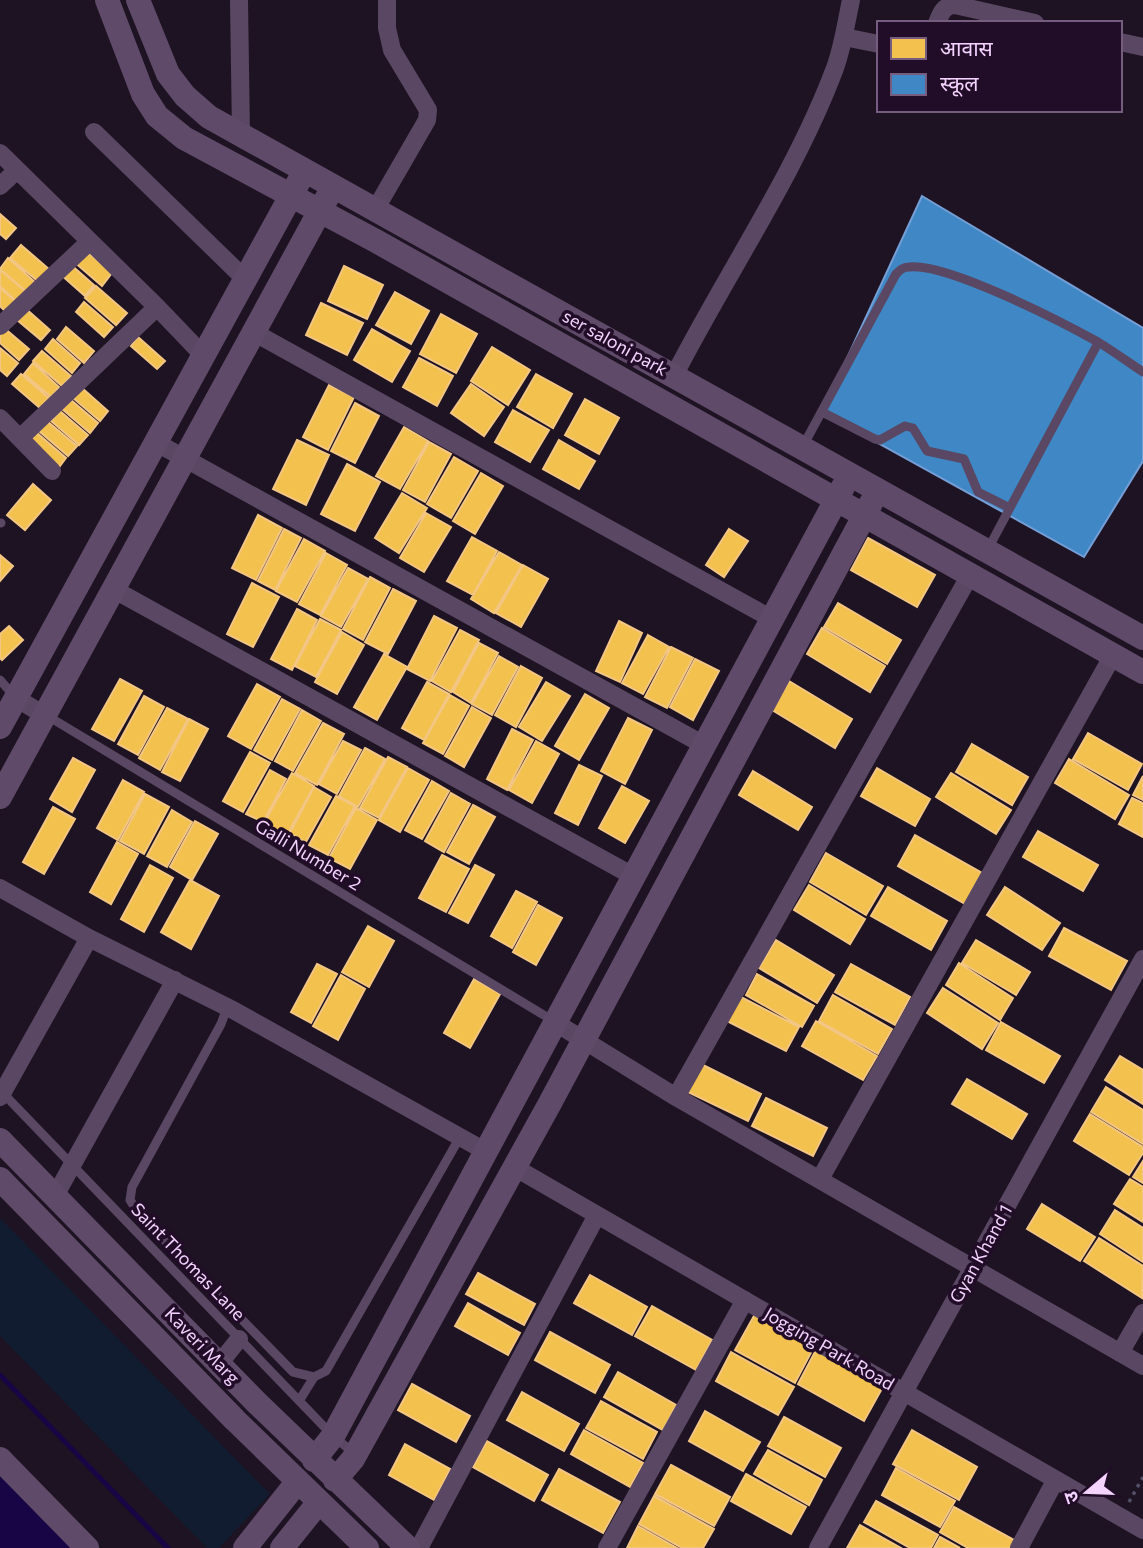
<svg xmlns="http://www.w3.org/2000/svg" width="1143" height="1548" viewBox="0 0 1143 1548" font-family="Commissioner,'Noto Sans Devanagari',sans-serif">
	<style>
		.green { fill: #111c30 }
		.water { fill: #170545 }
		.homes { fill: #f2c14e; stroke: #f3c683; stroke-width: 2 }
		.schools { fill: #3f88c5; stroke: #759ed6; stroke-width: 2 }
		.lines { fill: none; stroke-linecap: round; stroke-linejoin: round }
		.stream { stroke: #170545; stroke-width: 5 }
		.path { stroke: #544f69; stroke-width: 3.5; stroke-dasharray: 3.5 5; stroke-linecap: butt }
		.lane { stroke: #5a4763; stroke-width: 9 }
		.street { stroke: #5a4763; stroke-width: 18 }
		.secondary { stroke: #5f4a69; stroke-width: 24 }
		.labels { text-anchor: middle; stroke-width: 7; stroke-linejoin: round; paint-order: stroke }
		.street-label { font-size: 18px; fill: #f4d3ff; stroke: #220d28 }
	</style>
	<rect width="100%" height="100%" fill="#1e1322"/>
	<path class="green" d="M0,1218l270,276 -51,54h-12l-207,-212z"/>
	<path class="water" d="M0,1476l71,72h-71z"/>
	<path class="homes" d="M0,214l16,14 -10,11 -6,-5z
		M21,245l29,25 -11,12 -29,-24z
		M84,249l28,24 -10,13 -29,-25z
		M8,258l28,25 -8,10 -28,-24z
		M69,263l25,22 -9,11 -25,-22z
		M344,266l39,19 -16,34 -39,-18z
		M0,270l25,21 -9,10 -16,-15z
		M96,286l31,27 -11,12 -31,-27z
		M0,288l15,13 -9,11 -6,-6z
		M395,292l34,19 -18,33 -35,-19z
		M895,295l49,27 -17,31 8,6 11,-21 32,18 -10,17 20,11 9,-19 28,17 -12,18 8,4 32,-50 26,16 -60,114 -35,-19 31,-52 -11,-6 -8,26 -36,12 -35,-17 -10,-39 14,-24 -9,-4 -35,62 -48,-28z
		M84,302l29,25 -9,10 -28,-25z
		M321,303l42,20 -16,32 -41,-20z
		M25,308l25,22 -9,10 -25,-21z
		M441,314l36,20 -21,39 -36,-19z
		M3,327l26,22 -10,11 -19,-17v-13z
		M66,327l28,24 -10,12 -27,-24z
		M372,329l38,22 -18,31 -38,-22z
		M138,337l27,24 -8,8 -26,-23z
		M53,339l27,24 -8,10 -27,-24z
		M492,347l38,23 -22,35 -37,-24z
		M0,348l18,15 -11,13 -7,-6z
		M42,351l29,25 -9,10 -29,-25z
		M419,358l34,18 -16,30 -34,-19z
		M33,363l26,24 -8,10 -27,-23z
		M21,374l28,24 -9,10 -28,-24z
		M536,374l36,20 -19,34 -36,-21z
		M471,384l33,23 -20,29 -33,-23z
		M329,385l25,12 -26,53 -25,-13z
		M82,388l26,23 -8,10 -27,-23z
		M585,399l34,19 -20,36 -34,-19z
		M71,400l27,23 -8,10 -28,-24z
		M355,403l24,13 -24,47 -24,-12z
		M513,410l36,20 -19,32 -35,-20z
		M60,411l28,24 -9,10 -28,-24z
		M47,421l30,25 -9,10 -29,-25z
		M404,427l24,14 -28,48 -24,-13z
		M36,432l30,26 -9,12 -30,-27z
		M297,440l32,15 -23,50 -33,-16z
		M559,440l36,21 -16,28 -36,-20z
		M429,442l22,12 -26,48 -22,-12z
		M454,457l24,14 -27,47 -24,-14z
		M347,464l33,18 -25,49 -34,-17z
		M481,473l22,13 -28,48 -22,-13z
		M33,484l18,16 -26,30 -18,-15z
		M402,493l25,15 -28,45 -24,-15z
		M426,513l25,14 -27,45 -24,-14z
		M258,515l24,13 -26,52 -24,-12z
		M284,529l17,9 -26,52 -17,-9z
		M729,529l19,12 -24,36 -18,-12z
		M472,537l25,14 -24,44 -26,-14z
		M868,538l67,37 -18,32 -66,-37z
		M304,539l21,12 -28,51 -21,-11z
		M499,552l23,13 -28,48 -23,-14z
		M326,553l21,12 -27,50 -21,-11z
		M0,555l13,11 -13,15z
		M523,565l25,14 -27,48 -25,-14z
		M348,568l20,11 -27,48 -20,-11z
		M370,577l20,11 -27,52 -20,-11z
		M252,583l27,14 -26,50 -26,-13z
		M393,589l23,12 -28,53 -23,-12z
		M838,603l63,37 -14,24 -63,-37z
		M297,609l20,11 -25,50 -21,-11z
		M434,616l23,12 -27,53 -23,-12z
		M320,619l21,11 -25,47 -21,-11z
		M619,621l23,12 -22,49 -24,-11z
		M9,626l14,14 -21,20 -2,-2v-24z
		M822,628l63,38 -15,26 -63,-38z
		M460,630l19,10 -28,52 -19,-11z
		M342,632l22,13 -27,49 -22,-12z
		M648,635l21,12 -26,47 -21,-11z
		M479,643l19,10 -27,50 -18,-11z
		M671,647l22,11 -26,50 -22,-11z
		M384,654l23,13 -30,53 -23,-13z
		M499,656l19,11 -26,48 -20,-11z
		M695,659l24,12 -26,49 -23,-13z
		M521,666l21,12 -26,49 -21,-12z
		M120,679l22,12 -28,50 -22,-12z
		M789,681l63,38 -17,29 -63,-38z
		M427,682l22,12 -25,46 -22,-12z
		M546,682l24,14 -28,45 -23,-14z
		M257,684l23,13 -29,52 -23,-13z
		M585,694l24,14 -30,52 -24,-14z
		M450,695l19,11 -26,48 -20,-11z
		M144,696l20,11 -26,48 -20,-11z
		M282,699l18,10 -28,51 -18,-10z
		M472,707l19,11 -27,49 -19,-11z
		M167,708l21,11 -28,51 -21,-12z
		M302,710l19,11 -28,50 -18,-10z
		M628,718l24,12 -27,54 -24,-13z
		M189,719l19,10 -28,52 -18,-9z
		M323,723l21,11 -27,51 -22,-12z
		M512,729l21,11 -26,50 -20,-11z
		M1088,733l54,31 -14,26 -55,-31z
		M343,741l18,9 -24,44 -18,-10z
		M536,741l23,13 -27,49 -23,-13z
		M972,744l56,33 -16,28 -56,-33z
		M365,748l20,11 -27,48 -19,-11z
		M250,752l20,11 -27,49 -20,-11z
		M388,757l19,10 -28,51 -19,-10z
		M73,758l22,12 -23,42 -22,-13z
		M1069,759l60,36 -14,24 -60,-36z
		M579,765l23,11 -24,49 -23,-12z
		M408,768l21,12 -29,52 -21,-12z
		M877,768l53,31 -15,27 -54,-30z
		M270,770l16,9 -23,43 -17,-8z
		M753,771l59,36 -14,23 -59,-35z
		M292,773l22,13 -27,49 -23,-12z
		M951,773l60,37 -15,24 -60,-37z
		M1143,776v24l-10,-5z
		M123,780l21,12 -26,48 -21,-12z
		M432,781l17,10 -27,48 -17,-9z
		M622,786l27,15 -24,42 -26,-15z
		M314,787l17,10 -25,45 -16,-9z
		M451,793l19,11 -26,48 -19,-11z
		M145,794l24,13 -25,47 -24,-13z
		M336,796l19,10 -27,49 -19,-10z
		M1132,798l11,5v34l-24,-13z
		M473,805l22,12 -26,47 -22,-12z
		M53,807l22,12 -31,55 -21,-12z
		M356,808l21,12 -27,49 -21,-11z
		M172,810l20,12 -25,45 -20,-11z
		M195,821l23,13 -26,46 -22,-13z
		M1038,831l60,34 -15,26 -60,-34z
		M915,835l67,38 -17,31 -67,-38z
		M117,842l21,12 -27,50 -21,-12z
		M826,853l57,33 -17,29 -56,-33z
		M442,855l27,14 -23,43 -27,-14z
		M150,865l23,13 -29,54 -23,-13z
		M475,865l19,10 -26,48 -19,-10z
		M190,880l29,16 -28,53 -30,-17z
		M809,885l56,34 -15,25 -56,-34z
		M888,887l59,34 -16,29 -60,-34z
		M1005,887l55,36 -18,27 -55,-35z
		M516,891l21,11 -25,46 -21,-12z
		M538,905l24,13 -26,47 -23,-13z
		M368,926l26,15 -25,46 -27,-15z
		M1064,928l63,33 -16,29 -62,-34z
		M776,940l58,35 -17,28 -58,-35z
		M976,940l54,32 -14,23 -54,-32z
		M959,963l54,35 -13,22 -54,-35z
		M317,964l20,10 -26,49 -20,-11z
		M851,964l59,33 -15,28 -60,-33z
		M757,974l57,32 -12,21 -56,-32z
		M341,975l24,14 -27,51 -25,-14z
		M474,979l26,15 -30,54 -26,-15z
		M943,988l55,35 -16,26 -55,-36z
		M833,995l59,34 -14,25 -59,-33z
		M739,996l60,31 -13,24 -59,-30z
		M816,1021l61,35 -14,24 -61,-34z
		M1001,1022l59,34 -16,27 -58,-33z
		M1120,1056l23,14v34l-38,-24z
		M701,1064l60,30 -13,27 -60,-29z
		M967,1079l60,35 -15,25 -60,-35z
		M1106,1087l37,23v34l-52,-32z
		M766,1098l61,30 -14,28 -61,-30z
		M1090,1114l53,33v6l-14,22 -55,-34z
		M1143,1161v22l-10,-6z
		M1130,1179l13,8v35l-29,-18z
		M1042,1204l53,33 -15,24 -53,-32z
		M1115,1210l28,18v34l-43,-28z
		M1099,1238l44,28 -1,32 -58,-37z
		M478,1273l57,31 -11,21 -58,-31z
		M590,1275l57,32 -15,28 -58,-32z
		M468,1303l52,30 -12,22 -53,-29z
		M652,1306l60,34 -16,30 -61,-34z
		M755,1314l59,33 -19,36 -60,-33z
		M550,1332l60,33 -15,28 -60,-33z
		M817,1348l67,37 -20,36 -66,-37z
		M731,1352l63,35 -16,28 -62,-34z
		M618,1372l58,33 -13,25 -59,-33z
		M412,1384l58,32 -14,26 -58,-32z
		M522,1392l57,32 -15,27 -57,-31z
		M601,1401l56,31 -14,27 -57,-31z
		M705,1411l55,31 -17,29 -54,-30z
		M784,1417l57,31 -16,29 -57,-31z
		M584,1430l59,33 -13,24 -59,-33z
		M912,1430l65,37 -18,33 -66,-36z
		M487,1441l61,34 -14,26 -61,-34z
		M405,1444l45,25 -16,31 -45,-25z
		M768,1450l54,30 -13,25 -55,-31z
		M671,1465l59,32 -16,29 -59,-32z
		M896,1468l59,33 -15,26 -58,-32z
		M559,1469l61,33 -17,31 -61,-33z
		M746,1474l60,33 -15,27 -60,-33z
		M654,1496l60,33 -11,19h-21l-43,-24z
		M876,1501l62,34 -7,13h-21l-46,-26z
		M954,1507l60,33 -4,8h-42l-28,-16z
		M860,1525l41,23h-54z
		M638,1526l39,22h-50z
		M940,1537l20,11h-26z"/>
	<path class="schools" d="M922,196l221,132v133l-59,96 -262,-145z"/>
	<g class="lines">
		<path class="stream" d="M0,1375l168,173"/>
		<path class="path" d="M1129,1502l14,-25"/>
		<path class="lane" d="M822,412l53,27 5,1 25,-14 8,2 14,23 37,8 14,33 32,16
			M803,446l93,-172c4,-4 7,-7 13,-7 37,-5 153,55 189,75 15,9 30,20 45,30
			M0,523h1
			M988,549l110,-206
			M0,680l15,17
			M46,715l506,305
			M227,1008l-6,16 -89,163 -2,13 9,14 154,158 21,5 12,-6 134,-234
			M1,1091l332,345 22,18
			M299,1401l15,-24"/>
		<path class="street" d="M239,0l2,135
			M937,23c4,-10 7,-18 18,-18l80,18
			M844,37l35,7
			M1120,42l23,5
			M94,132l151,147
			M0,153l157,154 46,48
			M0,186l17,-16
			M375,210l52,-90 1,-10 -36,-60 -5,-22v-28
			M0,326l89,-84
			M253,332l519,287
			M674,376c52,-102 121,-201 161,-308 8,-22 11,-45 16,-68
			M0,418l52,53
			M20,438l137,-131
			M155,442l549,303
			M113,589l520,287
			M16,698l28,17
			M0,888l89,50 144,72 252,141
			M556,1023l120,74 467,269
			M0,1097l89,-159
			M676,1097l294,-522
			M514,1167l629,363
			M820,1179l293,-524
			M55,1196l120,-216
			M1120,1353l23,-40
			M219,1364l20,-25
			M419,1548l178,-333
			M607,1548l138,-248
			M818,1548l325,-589
			M1019,1548l36,-67"/>
		<path class="secondary" d="M107,0l36,94 14,22 27,22 192,103 767,431
			M138,0l30,74 17,22 24,21 934,521
			M0,727l299,-546
			M0,797l328,-601
			M0,1140l257,263 151,145
			M0,1179l235,241 132,128
			M0,1459l87,89
			M314,1460l19,-24 510,-949
			M335,1480l18,-21 196,-354 322,-602
			M245,1548l53,-67
			M282,1548l37,-46"/>
	</g>
	<g class="labels">
		<g class="street-label">
			<text transform="translate(615 343) rotate(29)" y="6">ser saloni park</text>
			<text transform="translate(308 855) rotate(31)" y="6">Galli Number 2</text>
			<text transform="translate(981 1254) rotate(-61)" y="6">Gyan Khand 1</text>
			<text transform="translate(188 1262) rotate(46)" y="6">Saint Thomas Lane</text>
			<text transform="translate(202 1346) rotate(46)" y="6">Kaveri Marg</text>
			<text transform="translate(829 1349) rotate(30)" y="6">Jogging Park Road</text>
		</g>
	</g>
	<rect x="877" y="21" width="245" height="91" fill="#220d28" stroke="#765c7e" stroke-width="2"/>
	<rect x="891" y="38" width="35" height="21" fill="#f2c14e" stroke="#765c7e" stroke-width="2"/>
	<text x="940" y="56" font-size="21" fill="#f4d3ff">आवास</text>
	<rect x="891" y="74" width="35" height="21" fill="#3f88c5" stroke="#765c7e" stroke-width="2"/>
	<text x="940" y="91" font-size="21" fill="#f4d3ff">स्कूल</text>
	<g transform="translate(1087 1492) rotate(251)" stroke="#220d28" stroke-width="5" paint-order="stroke">
	<path d="M0-5L12 26L0 18L-12 26Z" fill="#f4d3ff"/>
	<text y="-10" font-size="19" font-weight="bold" text-anchor="middle" fill="#f4d3ff">उ</text>
	</g>
</svg>
